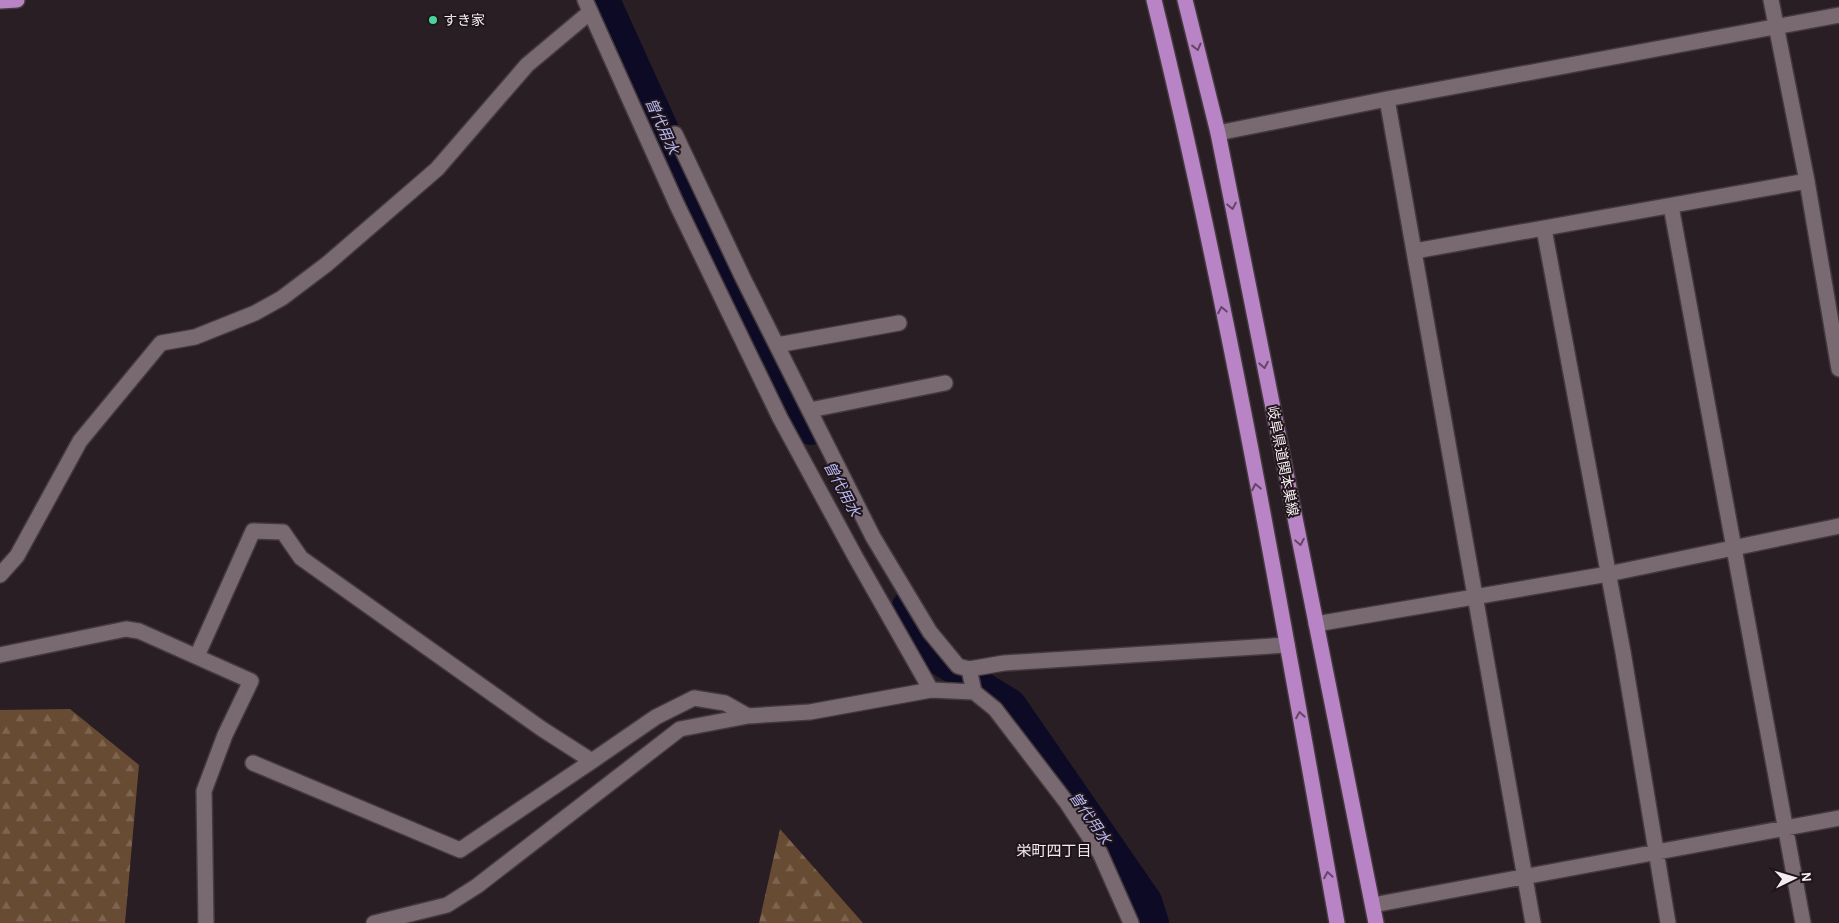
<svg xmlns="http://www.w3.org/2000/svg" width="1839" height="923" viewBox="0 0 1839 923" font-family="'Alegreya Sans','Noto Sans JP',sans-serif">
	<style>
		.forest { fill: url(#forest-firs) }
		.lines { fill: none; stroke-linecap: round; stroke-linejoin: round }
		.canal { stroke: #0d0a25; stroke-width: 30 }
		.minor-casing { stroke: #443a3e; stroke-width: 18 }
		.major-casing { stroke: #443a3e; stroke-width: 18 }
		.minor { stroke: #786a70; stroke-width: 15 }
		.major { stroke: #b884c5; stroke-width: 15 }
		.oneway { stroke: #644767 }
		.poi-dot { fill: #4ad49c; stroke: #20151a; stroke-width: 2 }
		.labels { text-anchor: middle; stroke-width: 4; stroke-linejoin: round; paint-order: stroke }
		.poi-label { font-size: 14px; fill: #f4edf0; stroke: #20151a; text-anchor: start }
		.street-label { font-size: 14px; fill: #f4edf0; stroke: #20151a }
		.water-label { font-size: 15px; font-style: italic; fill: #b7b8f4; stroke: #20151a }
		.neighbourhood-label { font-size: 15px; fill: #f4edf0; stroke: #20151a }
	</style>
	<defs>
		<pattern id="forest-firs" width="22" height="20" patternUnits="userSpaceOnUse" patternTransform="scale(1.25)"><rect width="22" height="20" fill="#684b33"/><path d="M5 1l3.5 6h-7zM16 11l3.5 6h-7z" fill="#7e6551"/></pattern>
	</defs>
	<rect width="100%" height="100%" fill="#291e23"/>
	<path class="forest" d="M70,709l69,56 -14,158h-125v-213z
		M780,829l83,94h-104z"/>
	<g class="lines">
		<path class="canal" d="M605,0l119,262 87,168
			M907,606l32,54 72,44 136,197 7,22"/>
		<g class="minor-casing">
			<path id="minor" d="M585,0l92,205 103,213 76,140 75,132
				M1771,0l36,181 32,188
				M1387,99l146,824
				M1218,133l169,-34 452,-84
				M675,134l68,144 130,259 57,95 28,34 11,3
				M1671,206l132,717
				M1544,229l79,423 45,271
				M1415,251l392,-70
				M777,345l122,-22
				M810,410l135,-27
				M0,575l17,-19 63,-115 81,-98 34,-6 60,-24 27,-15 45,-34 110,-95 90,-104 62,-52
				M1316,624l292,-50 231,-48
				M0,655l126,-26 13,2 112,50 -26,54 -21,56 2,132
				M197,656l56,-125 30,1 18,26 241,171 50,32 64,-44 38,-19 31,5 23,13
				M974,692l-5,-23 35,-6 283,-18
				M253,763l207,87 132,-89
				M1373,905l466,-87
				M374,923l73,-18 30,-19 203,-157 68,-13 62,-4 121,-22 43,2 21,17 72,94 33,50 31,70"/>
		</g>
		<g class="major-casing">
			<path id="major" d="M1154,0c75,305 128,614 183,923
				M1185,0l33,133 158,790
				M0,1l17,-1"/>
		</g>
		<use href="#minor" class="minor"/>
		<use href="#major" class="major"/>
	</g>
	<defs><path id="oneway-chevron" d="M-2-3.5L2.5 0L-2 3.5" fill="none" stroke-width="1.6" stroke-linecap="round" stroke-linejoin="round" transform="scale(1.25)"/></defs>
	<g class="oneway">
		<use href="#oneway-chevron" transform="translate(1197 47) rotate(76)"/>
		<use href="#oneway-chevron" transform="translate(1232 206) rotate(79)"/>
		<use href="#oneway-chevron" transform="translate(1222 310) rotate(-101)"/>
		<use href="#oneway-chevron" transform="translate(1264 365) rotate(79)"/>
		<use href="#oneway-chevron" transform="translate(1256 487) rotate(-101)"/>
		<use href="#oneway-chevron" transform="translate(1300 542) rotate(79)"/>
		<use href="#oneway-chevron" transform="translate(1300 715) rotate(-100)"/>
		<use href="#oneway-chevron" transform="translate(1328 875) rotate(-100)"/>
	</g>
	<circle class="poi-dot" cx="433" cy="20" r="5"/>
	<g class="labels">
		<g class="poi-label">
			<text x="443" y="25">すき家</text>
		</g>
		<g class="street-label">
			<text transform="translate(1283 461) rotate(79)" y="5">岐阜県道関本巣線</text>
		</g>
		<g class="water-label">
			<text transform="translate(662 126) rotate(66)" y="5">曽代用水</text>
			<text transform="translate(842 489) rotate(62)" y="5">曽代用水</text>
			<text transform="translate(1090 818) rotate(55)" y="5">曽代用水</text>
		</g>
		<g class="neighbourhood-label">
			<text x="1054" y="856">栄町四丁目</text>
		</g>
	</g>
	<g transform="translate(1794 878) rotate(85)" stroke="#20151a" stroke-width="4" paint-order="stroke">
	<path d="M0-4L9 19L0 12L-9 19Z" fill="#f4edf0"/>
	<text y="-8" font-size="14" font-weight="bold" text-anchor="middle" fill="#f4edf0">N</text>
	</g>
</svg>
